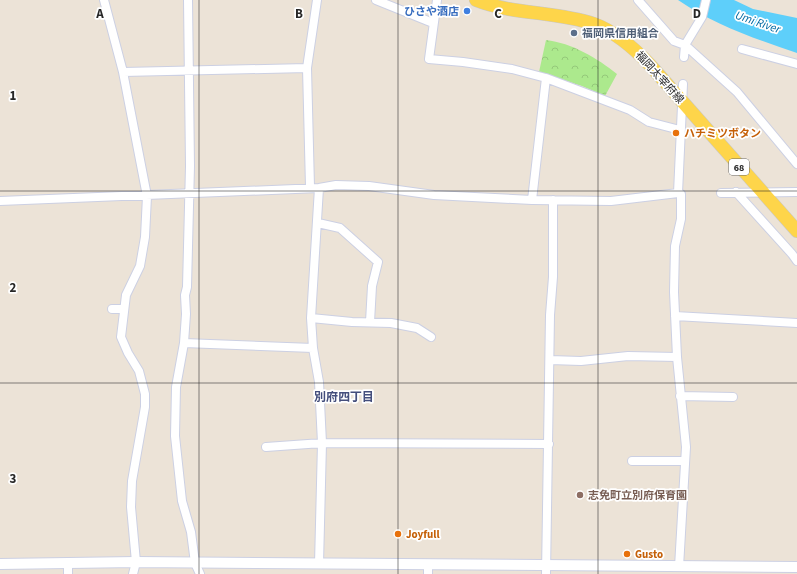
<svg xmlns="http://www.w3.org/2000/svg" width="797" height="574" viewBox="0 0 797 574" font-family="'Source Sans 3','Noto Sans JP',sans-serif">
	<style>
		.forest { fill: url(#forest-crowns) }
		.water { fill: #5ecffa }
		.lines { fill: none; stroke-linecap: round; stroke-linejoin: round }
		.minor-casing { stroke: #ccd0e3; stroke-width: 10 }
		.tertiary-casing { stroke: #ccd0e3; stroke-width: 12 }
		.primary-casing { stroke: #c7c7c7; stroke-width: 14 }
		.minor { stroke: #fff; stroke-width: 8 }
		.tertiary { stroke: #fff; stroke-width: 10 }
		.primary { stroke: #fed54a; stroke-width: 13 }
		.grid { fill: none; stroke: #272727; stroke-width: 1; stroke-opacity: 0.55 }
		.shop-dot { fill: #3f7fe0; stroke: #fff; stroke-width: 1.5 }
		.service-dot { fill: #5c6f8a; stroke: #fff; stroke-width: 1.5 }
		.food-dot { fill: #e8710a; stroke: #fff; stroke-width: 1.5 }
		.education-dot { fill: #8d6e63; stroke: #fff; stroke-width: 1.5 }
		.labels { text-anchor: middle; stroke-width: 3.5; stroke-linejoin: round; paint-order: stroke }
		.shield { fill: #fff; stroke: #686868; stroke-width: 1 }
		.shield-label { font-size: 10px; font-weight: bold; fill: #272727 }
		.shop-label { font-size: 11px; font-weight: bold; fill: #366cbe; stroke: #fff; text-anchor: end }
		.service-label { font-size: 11px; font-weight: bold; fill: #4e5e75; stroke: #fff; text-anchor: start }
		.street-label { font-size: 11px; fill: #272727; stroke: #fff }
		.food-label { font-size: 11px; font-weight: bold; fill: #c56008; stroke: #fff; text-anchor: start }
		.education-label { font-size: 11px; font-weight: bold; fill: #785e54; stroke: #fff; text-anchor: start }
		.water-label { font-size: 12px; font-style: italic; fill: #0169a2; stroke: #fff }
		.neighbourhood-label { font-size: 12px; font-weight: bold; fill: #444e7c; stroke: #fff }
		.grid-label { font-size: 13px; text-anchor: middle; font-weight: bold; fill: #272727; stroke: #fff; stroke-width: 3.5; stroke-linejoin: round; paint-order: stroke }
	</style>
	<defs>
		<pattern id="forest-crowns" width="20" height="18" patternUnits="userSpaceOnUse"><rect width="20" height="18" fill="#ace98d"/><path d="M2 6a3 3 0 1 1 6 0M12 15a3 3 0 1 1 6 0" fill="none" stroke="#94c87a"/></pattern>
	</defs>
	<rect width="100%" height="100%" fill="#ece3d7"/>
	<path class="forest" d="M546,40c26,3 51,18 71,34l-12,22 -23,-10 -43,-14z"/>
	<path class="water" d="M678,0h56l19,9 44,9v35c-41,-14 -83,-28 -119,-53z"/>
	<g class="lines">
		<g class="minor-casing">
			<path id="minor" d="M104,0l19,72 24,124 -2,41 -5,29 -14,29 -5,42 7,16 11,18 6,23v13l-13,74 -1,26 5,55 -3,12
				M188,0l2,166 -3,121 -2,8 1,19 -2,29 -8,44 -1,49 7,65 9,31 4,31 5,11
				M376,0l57,23
				M437,0l-8,59 34,3 49,7 34,9 84,32 19,12 31,8
				M638,0l36,41 11,4 52,47 60,72
				M742,49l55,15
				M684,57l1,-12 17,-28 4,-17
				M123,72l184,-4
				M310,187l-3,-119 10,-68
				M319,188l-8,130 2,30 6,34 3,61 -3,121
				M736,192l56,62 5,7
				M678,193l3,1v25l-6,27 -1,46 3,65 9,90 -7,120
				M721,193l76,-1
				M532,200l14,-122
				M0,201l319,-13 17,-3 33,1 65,9 98,5 79,1 67,-8 5,-109
				M318,223l22,5 38,34 -6,24 -2,36
				M112,309h11
				M675,316l122,7
				M311,318l41,4 39,1 26,5 14,9
				M184,343l129,5
				M550,360l31,1 47,-5 49,1
				M680,396l53,1
				M266,447l56,-4 227,1
				M632,461h53
				M68,574v-11
				M428,574v-9
				M546,574l4,-259 3,-38v-77"/>
		</g>
		<g class="tertiary-casing">
			<path id="tertiary" d="M0,564l136,-2 661,5"/>
		</g>
		<g class="primary-casing">
			<path id="primary" d="M476,0c38,15 80,11 118,24 22,8 40,24 56,41l147,166"/>
		</g>
		<use href="#minor" class="minor"/>
		<use href="#tertiary" class="tertiary"/>
		<use href="#primary" class="primary"/>
	</g>
	<path class="grid" d="M199,0v574M398,0v574M598,0v574M0,191h797M0,383h797"/>
	<circle class="shop-dot" cx="467" cy="11" r="4"/>
	<circle class="service-dot" cx="574" cy="33" r="4"/>
	<g class="food-dot">
		<circle cx="676" cy="133" r="4"/>
		<circle cx="398" cy="534" r="4"/>
		<circle cx="627" cy="554" r="4"/>
	</g>
	<circle class="education-dot" cx="580" cy="495" r="4"/>
	<g class="labels">
		<rect class="shield" x="729" y="159" width="20" height="16" rx="3"/>
		<g class="shield-label">
			<text x="739" y="171">68</text>
		</g>
		<g class="shop-label">
			<text x="459" y="15">ひさや酒店</text>
		</g>
		<g class="service-label">
			<text x="582" y="37">福岡県信用組合</text>
		</g>
		<g class="street-label">
			<text transform="translate(660 77) rotate(48)" y="4">福岡太宰府線</text>
		</g>
		<g class="food-label">
			<text x="684" y="137">ハチミツボタン</text>
			<text x="406" y="538">Joyfull</text>
			<text x="635" y="558">Gusto</text>
		</g>
		<g class="education-label">
			<text x="588" y="499">志免町立別府保育園</text>
		</g>
		<g class="water-label">
			<text transform="translate(758 22) rotate(19)" y="4">Umi River</text>
		</g>
		<g class="neighbourhood-label">
			<text x="344" y="401">別府四丁目</text>
		</g>
	</g>
	<g class="grid-label">
		<text x="100" y="18">A</text>
		<text x="299" y="18">B</text>
		<text x="498" y="18">C</text>
		<text x="697" y="18">D</text>
		<text x="13" y="100">1</text>
		<text x="13" y="292">2</text>
		<text x="13" y="483">3</text>
	</g>
</svg>
